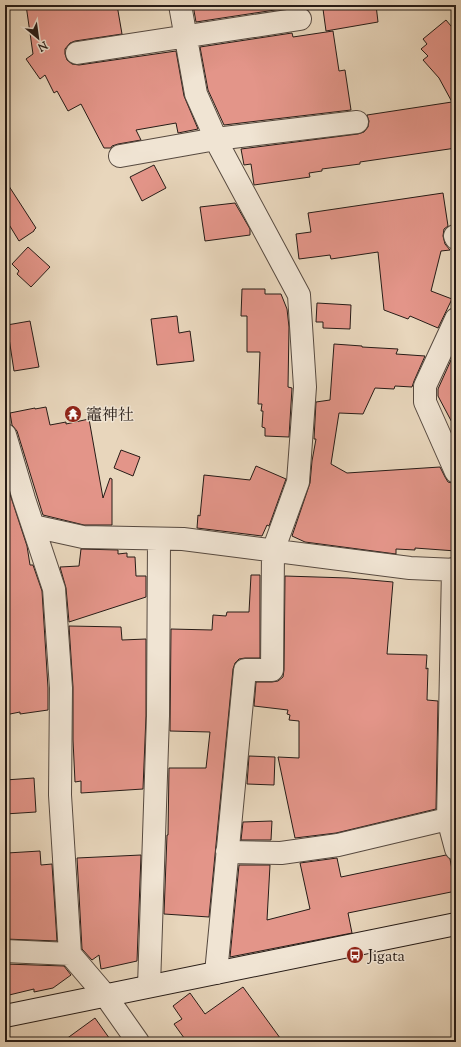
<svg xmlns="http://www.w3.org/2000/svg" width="461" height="1047" viewBox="0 0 461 1047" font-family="'Sorts Mill Goudy','Noto Serif JP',serif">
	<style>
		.building { fill: #e39589; stroke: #271c17 }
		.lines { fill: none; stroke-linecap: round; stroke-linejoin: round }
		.street-casing { stroke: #574a40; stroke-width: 24 }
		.secondary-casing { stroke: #271c17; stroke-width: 24 }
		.street { stroke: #f0e4d3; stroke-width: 22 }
		.secondary { stroke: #f0e4d3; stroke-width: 22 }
		.labels { text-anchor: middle; stroke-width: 3; stroke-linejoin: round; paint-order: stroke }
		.poi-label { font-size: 16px; fill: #271c17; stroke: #f0e4d3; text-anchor: start }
	</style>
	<rect width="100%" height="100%" fill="#e8d6bc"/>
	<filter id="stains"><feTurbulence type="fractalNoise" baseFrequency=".005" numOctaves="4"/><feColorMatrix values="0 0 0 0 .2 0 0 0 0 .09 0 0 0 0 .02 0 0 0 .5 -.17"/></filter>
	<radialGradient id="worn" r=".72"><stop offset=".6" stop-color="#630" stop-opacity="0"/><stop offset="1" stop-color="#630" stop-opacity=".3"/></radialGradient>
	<path class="building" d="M26,5h91l5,29 -47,7 -5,2 -5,6v5l2,6 5,4 7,1 97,-14 8,45 14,33 -20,4 -2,-10 -40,7 5,10 -23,4 -6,2 -1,2h-7l-23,-44 -13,7 -11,-20 -3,2 -9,-18 -5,4 -14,-20 7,-5z
		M193,5h94l1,3 -92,14z
		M327,5h49l2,17 -52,9 -3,-22 4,-1z
		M446,20l10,12v116l-96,14v2l-38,5v2l-13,2 1,4 -56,8 -3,-21 -7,1 -3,-16 117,-15 6,-2 4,-5 1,-6 -2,-6 85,-13 -13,-24 -16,-18 5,-4 -7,-7 6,-5 -4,-5z
		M333,31l6,40 6,-1 6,40 -127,15 -16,-35 -8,-43 92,-14 1,4z
		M154,165l12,23 -24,13 -12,-24z
		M5,180l31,48 -2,2v1l-15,10 -14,-23z
		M443,193l5,33 -4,3 -1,7 2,8 5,6 -9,1 -10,40 21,8 -14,29 -28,-12 -2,3 -24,-9 -6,-58 -47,7 -1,-4 -31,4 -3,-25 15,-2 -3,-19z
		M235,203l15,26v6l-45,6 -5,-34z
		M28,247l22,20 -19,20 -14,-13 2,-3 -7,-7z
		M242,289h23v5h16l6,15 2,18 -1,60 4,1 -3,49 -24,-1v-8l-3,-1 1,-16h-2l1,-7h-4l2,-52h-13v-36h-6z
		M317,303l34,2 -1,24 -27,-1v-6h-7z
		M177,316l2,17 11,-2 4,30 -37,4 -6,-46z
		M30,321l9,46 -25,4 -7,-46z
		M334,344l28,2v1l36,2 -2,5 29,2 -11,25 -2,6 -17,-1 -1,3 -19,-1 -12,26 -24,-1 -8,51 16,9 93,-6 5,10 3,5 8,2v67l-41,-3v2l-19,-1v5l-91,-12 -13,-6 18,-53 2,-22 4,-22h-2l2,-37 14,-2z
		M456,358v72l-18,-34v-7l13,-29z
		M46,407l4,18 16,-3v2l23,-5 14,79 7,-20 2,1v46h-28l-41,-10 -26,-84 -5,-6 -2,-12 25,-5v1z
		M121,450l19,7 -7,19 -19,-8z
		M256,466l30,13 -17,47 -2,-1 -5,11 -65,-8 1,-13 2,1 4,-41 46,5z
		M5,482h1l21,64 3,19h3l9,26 6,97v22l-28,4v-2l-15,3z
		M81,549l37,1v4l9,-1v4h8l1,19h10v21l-77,25 -3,-34 -6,-21 19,-1z
		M251,575h9v83h-15l-6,1 -4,4 -2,6 -24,248 -45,-3 3,-79h1l1,-67h37l4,-36 -40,-1 1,-102 41,1 1,-15 13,1 1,-4h22z
		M285,576l63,2 45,4 -6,72 40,1 -1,14 2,-1 -1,32 11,1 -2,108 -100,24 -41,5 -17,-81 21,1v-37l-10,-1 1,-5 -3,-1 1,-4 -34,-4 2,-24h16l6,-1 5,-4 1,-7z
		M69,626l52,1 1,13 24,-1v77l-3,73 -62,4v-12l-6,1 -2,-42v-53z
		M249,756l26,1 -1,28 -27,-1z
		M34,778l2,34 -31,2v-34z
		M272,821l-1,19h-30l2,-18z
		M40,851l1,14 11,-1 5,77 -52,-2v-78h3l-1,-8z
		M141,855l-4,106 -36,8 -2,-14 -7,5 -10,-11 -5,-91z
		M446,855l4,4 6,32 -108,22 4,20 -122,24 9,-92h31l-3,55 43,-11 -10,-46 37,-5 4,19z
		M5,964l59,2 7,9 -18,13 -19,4v-3l-29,7z
		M243,987l40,55h-96l-13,-18 8,-5 -9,-13 17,-13 15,21z
		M95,1018l17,24h-50z"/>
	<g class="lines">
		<g class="street-casing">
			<path id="street" d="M180,5l16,89 24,54 79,147 6,92 -7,95 -25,69 -1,119h-27l-29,303
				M77,53l223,-34
				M120,156l96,-17 141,-17
				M455,236l1,2
				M456,319l-31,67v16l31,70
				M5,435l19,64 30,90 7,99 -1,107 10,159
				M33,526l50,11 100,2 227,29 46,2
				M453,569l-5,250 8,30
				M227,852l54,1 57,-8 118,-28
				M5,951l65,3 35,41 33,47
				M149,986l9,-270 1,-177"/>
		</g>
		<g class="secondary-casing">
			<path id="secondary" d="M5,1016l451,-92"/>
		</g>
		<use href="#street" class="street"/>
		<use href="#secondary" class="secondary"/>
	</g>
	<defs>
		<g id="temple-disc" transform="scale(0.9)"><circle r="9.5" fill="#8f2418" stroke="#f0e4d3"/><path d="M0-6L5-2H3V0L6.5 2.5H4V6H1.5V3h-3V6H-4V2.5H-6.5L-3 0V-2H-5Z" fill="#fff"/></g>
		<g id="bus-disc" transform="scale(0.9)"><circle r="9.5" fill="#8f2418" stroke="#f0e4d3"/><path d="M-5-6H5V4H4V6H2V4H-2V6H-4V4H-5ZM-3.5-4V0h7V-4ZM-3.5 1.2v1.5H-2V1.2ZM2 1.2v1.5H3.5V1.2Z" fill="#fff"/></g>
	</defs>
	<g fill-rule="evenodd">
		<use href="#temple-disc" x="73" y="414"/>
		<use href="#bus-disc" x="355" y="955"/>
	</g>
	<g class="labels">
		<g class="poi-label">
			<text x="86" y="420">竈神社</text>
			<text x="368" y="961">Jigata</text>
		</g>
	</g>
	<rect width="461" height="1047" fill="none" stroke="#e8d6bc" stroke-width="20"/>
	<rect x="6" y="6" width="449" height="1035" fill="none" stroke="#271c17" stroke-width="2"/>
	<rect x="10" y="10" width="441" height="1027" fill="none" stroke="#271c17"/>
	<g transform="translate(38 38) rotate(151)" stroke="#f0e4d3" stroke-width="3" paint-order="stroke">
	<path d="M0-3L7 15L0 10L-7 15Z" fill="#271c17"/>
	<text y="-6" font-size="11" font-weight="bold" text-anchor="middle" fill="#271c17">N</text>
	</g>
	<rect width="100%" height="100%" filter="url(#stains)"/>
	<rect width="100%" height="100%" fill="url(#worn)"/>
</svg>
